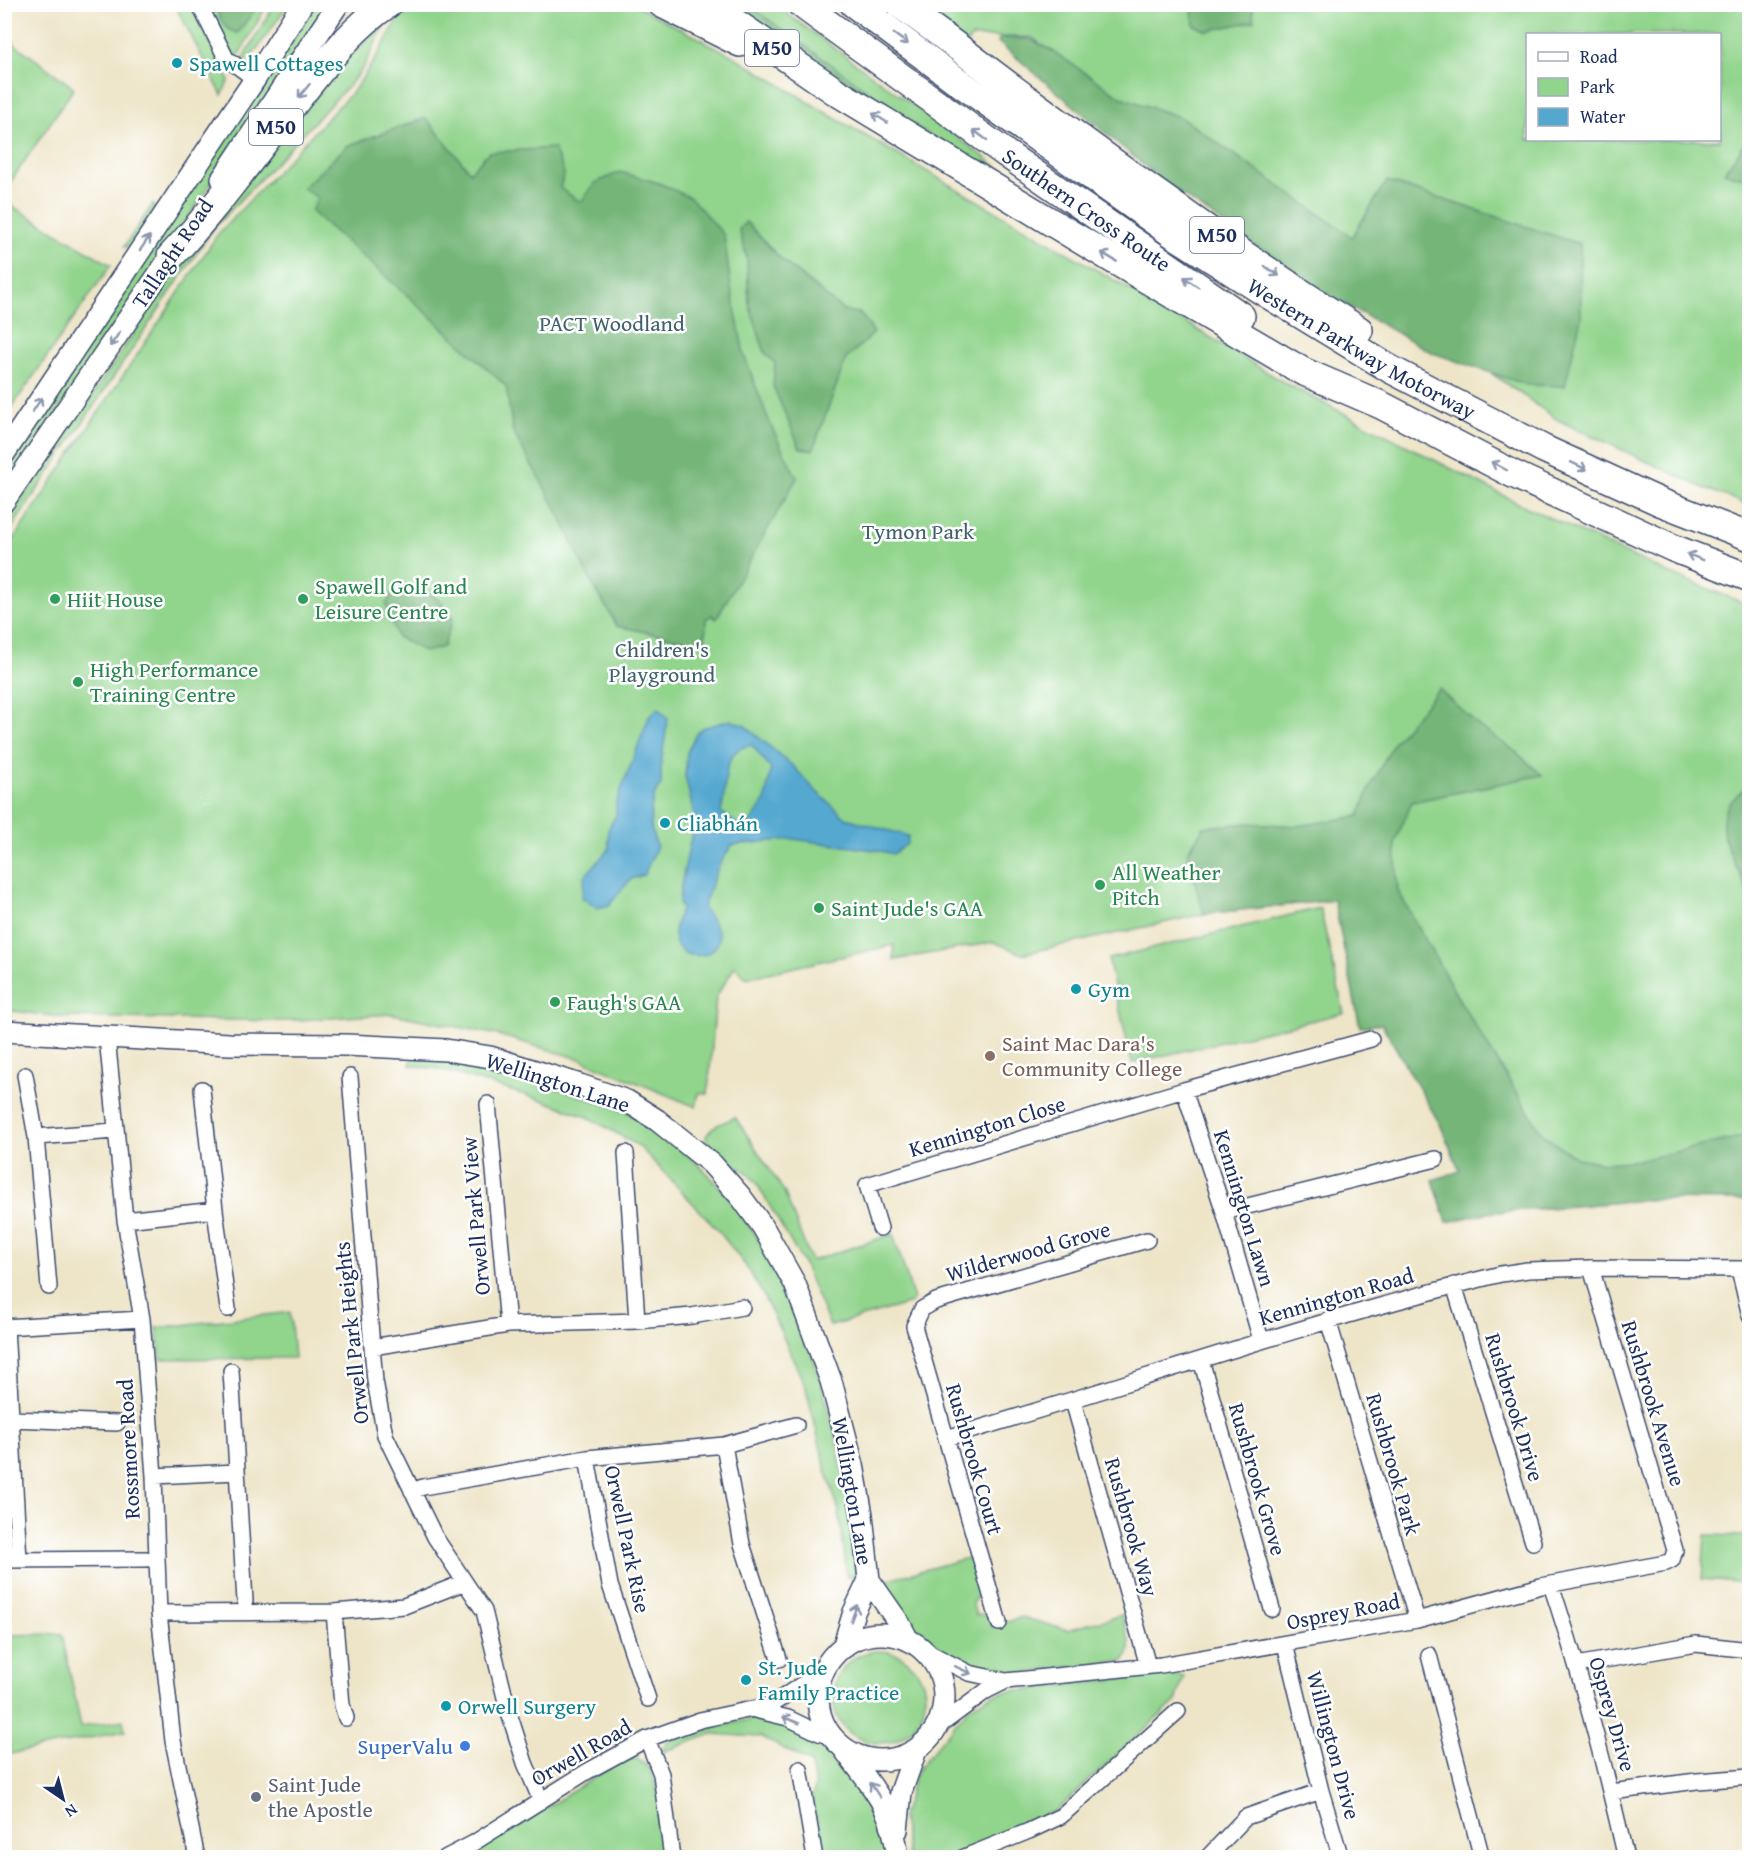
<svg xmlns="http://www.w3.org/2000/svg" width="1754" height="1862" viewBox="0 0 1754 1862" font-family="'Gentium Book Plus',serif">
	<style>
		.green { fill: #91d48c; stroke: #568275; stroke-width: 1.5; fill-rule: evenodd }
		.forest { fill: #74b678; stroke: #48726b; stroke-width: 1.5 }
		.water { fill: #54a8d0; stroke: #386c97; stroke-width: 1.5; fill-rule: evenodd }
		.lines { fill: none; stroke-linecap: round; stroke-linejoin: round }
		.street-casing { stroke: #3b4a6e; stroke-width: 18 }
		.secondary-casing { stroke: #3b4a6e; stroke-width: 24 }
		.highway-casing { stroke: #3b4a6e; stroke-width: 30 }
		.street { stroke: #fff; stroke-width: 15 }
		.secondary { stroke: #fff; stroke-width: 21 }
		.highway { stroke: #fff; stroke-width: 27 }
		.oneway { stroke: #8d97ae }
		.culture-dot { fill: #0f9aa8; stroke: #fff; stroke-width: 2 }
		.leisure-dot { fill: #2e9e5b; stroke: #fff; stroke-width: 2 }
		.education-dot { fill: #8d6e63; stroke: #fff; stroke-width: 2 }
		.shop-dot { fill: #3f7fe0; stroke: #fff; stroke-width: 2 }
		.worship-dot { fill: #6b7280; stroke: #fff; stroke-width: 2 }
		.labels { text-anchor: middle; stroke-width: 5; stroke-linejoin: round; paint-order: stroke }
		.shield { fill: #fff; stroke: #5f6d8e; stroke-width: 1.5 }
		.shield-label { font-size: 21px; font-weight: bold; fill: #1b2f5e }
		.culture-label { font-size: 22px; fill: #0d838f; stroke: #fff; text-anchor: start }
		.street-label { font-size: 22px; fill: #1b2f5e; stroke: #fff }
		.park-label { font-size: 22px; fill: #3e616c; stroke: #fff }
		.leisure-label { font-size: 22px; fill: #27864d; stroke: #fff; text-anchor: start }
		.education-label { font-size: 22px; fill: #785e54; stroke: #fff; text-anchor: start }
		.shop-label { font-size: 22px; fill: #366cbe; stroke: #fff; text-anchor: end }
		.worship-label { font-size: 22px; fill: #5b616d; stroke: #fff; text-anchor: start }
	</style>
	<rect width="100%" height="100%" fill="#fff"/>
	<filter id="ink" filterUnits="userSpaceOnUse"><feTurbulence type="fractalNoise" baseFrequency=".0167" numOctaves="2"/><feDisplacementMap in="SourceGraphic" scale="12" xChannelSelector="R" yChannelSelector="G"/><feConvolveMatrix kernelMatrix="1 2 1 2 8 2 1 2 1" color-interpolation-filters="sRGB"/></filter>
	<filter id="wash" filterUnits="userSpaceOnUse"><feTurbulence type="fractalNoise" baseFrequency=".008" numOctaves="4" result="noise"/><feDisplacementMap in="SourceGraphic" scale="24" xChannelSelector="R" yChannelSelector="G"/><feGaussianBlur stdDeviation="1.35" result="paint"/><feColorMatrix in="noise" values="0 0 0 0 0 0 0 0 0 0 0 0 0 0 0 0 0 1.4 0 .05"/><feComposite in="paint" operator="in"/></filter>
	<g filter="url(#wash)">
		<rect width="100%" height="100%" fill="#eee5c8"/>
		<path class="green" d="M175,5h16l38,75 -7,15z
			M205,5h62l-30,53 -5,-5z
			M274,5h14l-39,55 -7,1z
			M316,5h15l-326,485v-22z
			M414,5h221l100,52 93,57 336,195 119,73 235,121 148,69 83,33v595l-91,-1 -173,14 -38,9 -14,-42 27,-9 -20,-47 -58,-100 -22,3 -26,-127 -130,14 -182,40 -28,-12 -100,18v-15l-148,33 -11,-12 -19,31 -8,97 -9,-1 -3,14 -116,-48 -82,-24 -105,-21 -110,7 -221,-4 -57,-7v-458l213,-318 137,-145 21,-31 27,-47z
			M718,5h57l211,153 74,57z
			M916,5h833v500l-45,-17 -146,-68 -433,-304 -93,-79h-60l-7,8zM1528,34h192v106h-192z
			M385,24l-22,44 -13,16 -137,145 -208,309v-14l181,-268 164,-202z
			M5,37l69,51 -69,102z
			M5,202l106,63 -106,152z
			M153,204l3,6 -25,38 -7,-1z
			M1320,908l24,105 -212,50 -24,-104z
			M412,1057l22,1 61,9 133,45c160,89 212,294 230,462l-11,3 -8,-66 -13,-41 -20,-82 -25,-56 -19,-39 -16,-27 -28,-36 -79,-84 -51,-29 -46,-17 -103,-31 -29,-4z
			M735,1117l49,74 27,70 82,-27 21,65 -3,4 -81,23 -27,-63 -46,-79 -9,-11 -41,-26 -1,-11 7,-9z
			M290,1312l4,46 -133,1 -4,-31z
			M1705,1535l44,1v47l-47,-4z
			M971,1557l10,35 -9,11 4,12 6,-1 8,5 2,8 30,-10 45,13 55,-15c4,16 13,32 2,46l-112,13 -22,-1 -20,-6 -20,-12 -41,-32 -29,-41z
			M62,1634l19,93 42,-7 2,11 -120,24v-120z
			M833 1697a46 46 0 1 1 92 0a46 46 0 1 1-92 0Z
			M1163,1674l21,2 -8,25 -119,109 -101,45 -2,3 -46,-1 -6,-40 14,-45 52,-64 20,-11 15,-5z
			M752,1719c12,0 25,1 36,5 20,8 80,56 88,75 6,14 9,42 13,58h-65l-13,-60 5,-10 -6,-25 -49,-25 -49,-3 -49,18c1,-9 6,-12 13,-16z
			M633,1757c6,3 11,6 16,11 11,17 15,69 17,89l-200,1 2,-4 61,-35 91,-58z"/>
		<path class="forest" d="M214,5h44l-20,28c-15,-2 -18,-16 -24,-28z
			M734,5h14l137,98 5,7 -90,-59z
			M1191,5h61l2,16 -47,10 -13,-6z
			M1000,38l31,1 20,11 70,47 61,21 170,119 35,-56 193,63 1,74 -16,68 -38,-1 -94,-32 -124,-69 -148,-104 -163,-138z
			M426,118l44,54 19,-20 65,-4 10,25 -4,15 21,14 14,-19 25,-11 39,11 32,15 33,37 7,52 13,68 27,71 26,52 -81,141 -4,-4 -6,4 -1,25 -88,-18 -31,-54 -26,-57 -47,-83 -7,-46 -97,-89 -98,-86 7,-13 -15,-10 44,-42z
			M1749,138v40l-10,-1 -15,-5z
			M746,222l36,38 62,51 16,2 14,20 -28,26 -33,91 -13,-2 -27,-62 2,-23 -10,-10 -16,-49 -2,-45 -8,-30z
			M403,587c27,3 37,10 50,32l-10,28 -18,5 -28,-15 -11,-32 6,-12z
			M1439,689l41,38 35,24 27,24 -130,27 -17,40 3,49 62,110 83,134 34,23 28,5 36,-3 108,-25v65l-91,-1 -173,14 -38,9 -14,-42 27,-9 -20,-47 -58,-100 -22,3 -26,-127 -130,14 -17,-61 17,-26 44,-4 50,3 61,-10 11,-29 24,-45z
			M1749,785v112c-13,-43 -52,-75 0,-112z"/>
		<path class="water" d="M658,708l10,10 -7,46v21c-13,15 -13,43 -4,61l-13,29 -13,4 -22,26 -11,3 -16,-10 3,-22 24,-27 -1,-19 8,-15v-12l33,-86z
			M730,720l14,5 49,41 23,25 30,27 62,18 -1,8 -14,10 -12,-3 -88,-12 -61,6 -13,20 -16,42c4,7 13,17 15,25 7,28 -44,34 -44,2 0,-9 5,-19 8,-27l-3,-1 1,-16 15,-71 -10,-43 2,-24 9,-18 6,-6zM752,745l19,24 -6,32 -17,25 -9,-1 -18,-13c6,-18 0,-49 17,-62 3,-3 10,-4 14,-5z"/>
	</g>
	<g filter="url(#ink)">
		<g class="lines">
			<g class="street-casing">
				<path id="street" d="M199,4l27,54 29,21
					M107,1037l18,183 17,99 12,157 5,137 14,128 24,117
					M25,1075l11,62 13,150
					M350,1077l22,270 3,34 10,54 50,102 49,74 24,99 17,53 16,38
					M202,1089l13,121 13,99
					M1184,1090l40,122 37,128
					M488,1104l20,221
					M36,1137l79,-6
					M626,1153l11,168
					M1224,1212l212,-53
					M125,1220l90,-10
					M880,1228l-13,-43 317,-95 187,-51
					M1739,1269l11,47
					M1454,1285l79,257
					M1328,1320l89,300
					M4,1327l138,-8
					M6,1327l13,233
					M372,1347l136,-22 129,-4 55,-5 50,-9
					M1201,1360l71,249
					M231,1371l14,230
					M1073,1401l75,265
					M12,1419l105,4
					M946,1438c185,-54 367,-118 555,-164l27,-4 63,-2 159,1
					M724,1445l18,99 37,115
					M587,1458l23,127 38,114
					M154,1476l83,-4
					M412,1491l11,-4 164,-29 137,-13 72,-20
					M4,1560l142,-1
					M1551,1585c30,89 54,181 75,273
					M334,1612l8,93 4,13
					M159,1613l175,-1 70,-6 61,-24
					M999,1623l-85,-297 8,-17 14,-8 211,-61
					M1285,1644l36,147 20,67
					M922,1649l47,24 37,8 155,-16 256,-45 124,-34 125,-23 6,-3 3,-10 -84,-282
					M1429,1655l53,203
					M1576,1665l120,-21 54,6
					M755,1710l33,8 31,15 13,4
					M935,1729l51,-38 20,-10
					M647,1739l14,35 11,84
					M800,1769l15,89
					M1611,1792l86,-11 53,-4
					M445,1858l27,-14 116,-73 59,-32 53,-19 71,-15 54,-36
					M962,1858l67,-27 32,-15 117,-105
					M1207,1858l39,-41 75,-26"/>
			</g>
			<g class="secondary-casing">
				<path id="secondary" d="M222,179l116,-175
					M4,454l251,-375 47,-75
					M4,501l176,-258
					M4,1031l225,13 117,1 100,5 44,7 90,28 47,16 30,19 55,44 29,33 22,30 32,57 36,97 22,84 9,50 7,65 30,43 9,17
					M818 1697a63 63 0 1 1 126 0a63 63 0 1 1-126 0Z
					M843,1648l11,-36 15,-32
					M844,1749c30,41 48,56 54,109
					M897,1830l4,-38 15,-42"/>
			</g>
			<g class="highway-casing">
				<g id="highway">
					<path d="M662,4l78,39"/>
					<path d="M708,4l127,87 282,171 185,109 79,34 132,69 160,74 77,30"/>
					<path id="s1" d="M801,4l204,149 236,163"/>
					<path id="s2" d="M854,4l102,76 214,152 94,60 126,77 154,80 116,53 90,35"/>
					<path d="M900,5c45,31 87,65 131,97 107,79 215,157 328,228"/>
					<path d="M171,256c47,-50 86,-106 129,-160 27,-34 52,-68 88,-92"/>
				</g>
			</g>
			<use href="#street" class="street"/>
			<use href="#secondary" class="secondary"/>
			<use href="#highway" class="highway"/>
		</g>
		<defs><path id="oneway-shaft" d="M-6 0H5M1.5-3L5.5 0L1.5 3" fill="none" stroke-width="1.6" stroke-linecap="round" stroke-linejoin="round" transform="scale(1.5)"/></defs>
		<g class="oneway">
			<use href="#oneway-shaft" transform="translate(901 39) rotate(36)"/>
			<use href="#oneway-shaft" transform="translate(304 91) rotate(129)"/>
			<use href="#oneway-shaft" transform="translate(880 118) rotate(-148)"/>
			<use href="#oneway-shaft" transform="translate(980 135) rotate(-144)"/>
			<use href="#oneway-shaft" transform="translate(145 243) rotate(-56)"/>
			<use href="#oneway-shaft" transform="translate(1109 257) rotate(-149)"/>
			<use href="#oneway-shaft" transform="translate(1272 271) rotate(34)"/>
			<use href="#oneway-shaft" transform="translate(1191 282) rotate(-145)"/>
			<use href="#oneway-shaft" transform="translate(115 339) rotate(124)"/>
			<use href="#oneway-shaft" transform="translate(37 405) rotate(-57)"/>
			<use href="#oneway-shaft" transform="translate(1499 466) rotate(-152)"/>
			<use href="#oneway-shaft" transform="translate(1579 466) rotate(25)"/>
			<use href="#oneway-shaft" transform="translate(1695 557) rotate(-159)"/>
			<use href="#oneway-shaft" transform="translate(854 1613) rotate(-69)"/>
			<use href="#oneway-shaft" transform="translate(963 1670) rotate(25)"/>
			<use href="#oneway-shaft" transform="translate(791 1720) rotate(-158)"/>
			<use href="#oneway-shaft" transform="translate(875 1790) rotate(-123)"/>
		</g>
	</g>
	<g class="culture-dot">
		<circle cx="177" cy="63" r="6"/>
		<circle cx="665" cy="823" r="6"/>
		<circle cx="1076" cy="989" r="6"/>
		<circle cx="746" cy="1680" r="6"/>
		<circle cx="446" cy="1706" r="6"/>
	</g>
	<g class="leisure-dot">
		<circle cx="55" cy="599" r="6"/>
		<circle cx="303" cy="599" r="6"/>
		<circle cx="78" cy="682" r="6"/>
		<circle cx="1100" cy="885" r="6"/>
		<circle cx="819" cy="908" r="6"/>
		<circle cx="555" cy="1002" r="6"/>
	</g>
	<circle class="education-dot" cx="990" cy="1056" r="6"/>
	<circle class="shop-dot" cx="465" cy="1746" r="6"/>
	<circle class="worship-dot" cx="256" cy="1797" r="6"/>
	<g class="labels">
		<g class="shield">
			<rect x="745" y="30" width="54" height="36" rx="4.5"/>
			<rect x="249" y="109" width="54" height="36" rx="4.5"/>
			<rect x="1190" y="217" width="54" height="36" rx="4.5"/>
		</g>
		<g class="shield-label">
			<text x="772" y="55">M50</text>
			<text x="276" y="134">M50</text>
			<text x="1217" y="242">M50</text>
		</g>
		<g class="culture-label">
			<text x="189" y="71">Spawell Cottages</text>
			<text x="677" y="831">Cliabhán</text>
			<text x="1088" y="997">Gym</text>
			<text x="758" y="1675">St. Jude<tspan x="758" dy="25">Family Practice</tspan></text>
			<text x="458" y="1714">Orwell Surgery</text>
		</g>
		<g class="street-label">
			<text dy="8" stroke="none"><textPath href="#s1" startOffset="352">Southern Cross Route</textPath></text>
			<text transform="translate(172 253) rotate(-56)" y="8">Tallaght Road</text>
			<text dy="8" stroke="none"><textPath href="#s2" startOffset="614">Western Parkway Motorway</textPath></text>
			<text transform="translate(558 1082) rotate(18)" y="8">Wellington Lane</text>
			<text transform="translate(987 1126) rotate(-17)" y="8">Kennington Close</text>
			<text transform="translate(1245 1208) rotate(73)" y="8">Kennington Lawn</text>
			<text transform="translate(475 1216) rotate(-95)" y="8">Orwell Park View</text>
			<text transform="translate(1028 1251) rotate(-16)" y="8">Wilderwood Grove</text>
			<text transform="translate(1336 1296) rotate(-16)" y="8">Kennington Road</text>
			<text transform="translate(351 1333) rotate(-96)" y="8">Orwell Park Heights</text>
			<text transform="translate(1654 1403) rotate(73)" y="8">Rushbrook Avenue</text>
			<text transform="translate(1515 1407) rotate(73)" y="8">Rushbrook Drive</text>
			<text transform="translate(128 1449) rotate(-93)" y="8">Rossmore Road</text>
			<text transform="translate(975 1459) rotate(74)" y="8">Rushbrook Court</text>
			<text transform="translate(1394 1464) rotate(74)" y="8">Rushbrook Park</text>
			<text transform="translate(1258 1479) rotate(74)" y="8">Rushbrook Grove</text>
			<text transform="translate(853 1491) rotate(80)" y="8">Wellington Lane</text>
			<text transform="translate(1132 1527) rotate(74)" y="8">Rushbrook Way</text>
			<text transform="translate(628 1539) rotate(78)" y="8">Orwell Park Rise</text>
			<text transform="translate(1343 1611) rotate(-11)" y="8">Osprey Road</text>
			<text transform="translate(1613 1714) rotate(74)" y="8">Osprey Drive</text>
			<text transform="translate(1334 1745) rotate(75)" y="8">Willington Drive</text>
			<text transform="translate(581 1752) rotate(-30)" y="8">Orwell Road</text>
		</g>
		<g class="park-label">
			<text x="612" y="331">PACT Woodland</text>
			<text x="918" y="539">Tymon Park</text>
			<text x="662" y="657">Children's<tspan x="662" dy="25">Playground</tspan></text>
		</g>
		<g class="leisure-label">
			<text x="315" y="594">Spawell Golf and<tspan x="315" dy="25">Leisure Centre</tspan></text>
			<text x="67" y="607">Hiit House</text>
			<text x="90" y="677">High Performance<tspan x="90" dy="25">Training Centre</tspan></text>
			<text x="1112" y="880">All Weather<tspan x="1112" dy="25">Pitch</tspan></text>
			<text x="831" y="916">Saint Jude's GAA</text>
			<text x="567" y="1010">Faugh's GAA</text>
		</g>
		<g class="education-label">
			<text x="1002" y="1051">Saint Mac Dara's<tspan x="1002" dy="25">Community College</tspan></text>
		</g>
		<g class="shop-label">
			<text x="453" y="1754">SuperValu</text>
		</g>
		<g class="worship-label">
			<text x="268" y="1792">Saint Jude<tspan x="268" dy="25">the Apostle</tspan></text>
		</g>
	</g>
	<rect width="1754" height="1862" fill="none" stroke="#fff" stroke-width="24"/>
	<rect x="1526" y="33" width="195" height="108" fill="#ffffff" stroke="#a4acbf" stroke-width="1.5"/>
	<rect x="1538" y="52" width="30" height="9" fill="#ffffff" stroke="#a4acbf" stroke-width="1.5"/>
	<text x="1580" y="63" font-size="18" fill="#1b2f5e">Road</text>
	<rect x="1538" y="78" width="30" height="18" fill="#91d48c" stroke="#a4acbf" stroke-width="1.5"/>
	<text x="1580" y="93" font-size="18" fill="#1b2f5e">Park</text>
	<rect x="1538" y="108" width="30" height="18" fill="#54a8d0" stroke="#a4acbf" stroke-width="1.5"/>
	<text x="1580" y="123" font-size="18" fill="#1b2f5e">Water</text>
	<g transform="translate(63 1799) rotate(145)" stroke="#ffffff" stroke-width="4.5" paint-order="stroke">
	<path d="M0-4.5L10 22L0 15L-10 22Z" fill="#1b2f5e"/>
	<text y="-9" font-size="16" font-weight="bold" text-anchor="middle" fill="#1b2f5e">N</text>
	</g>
</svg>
